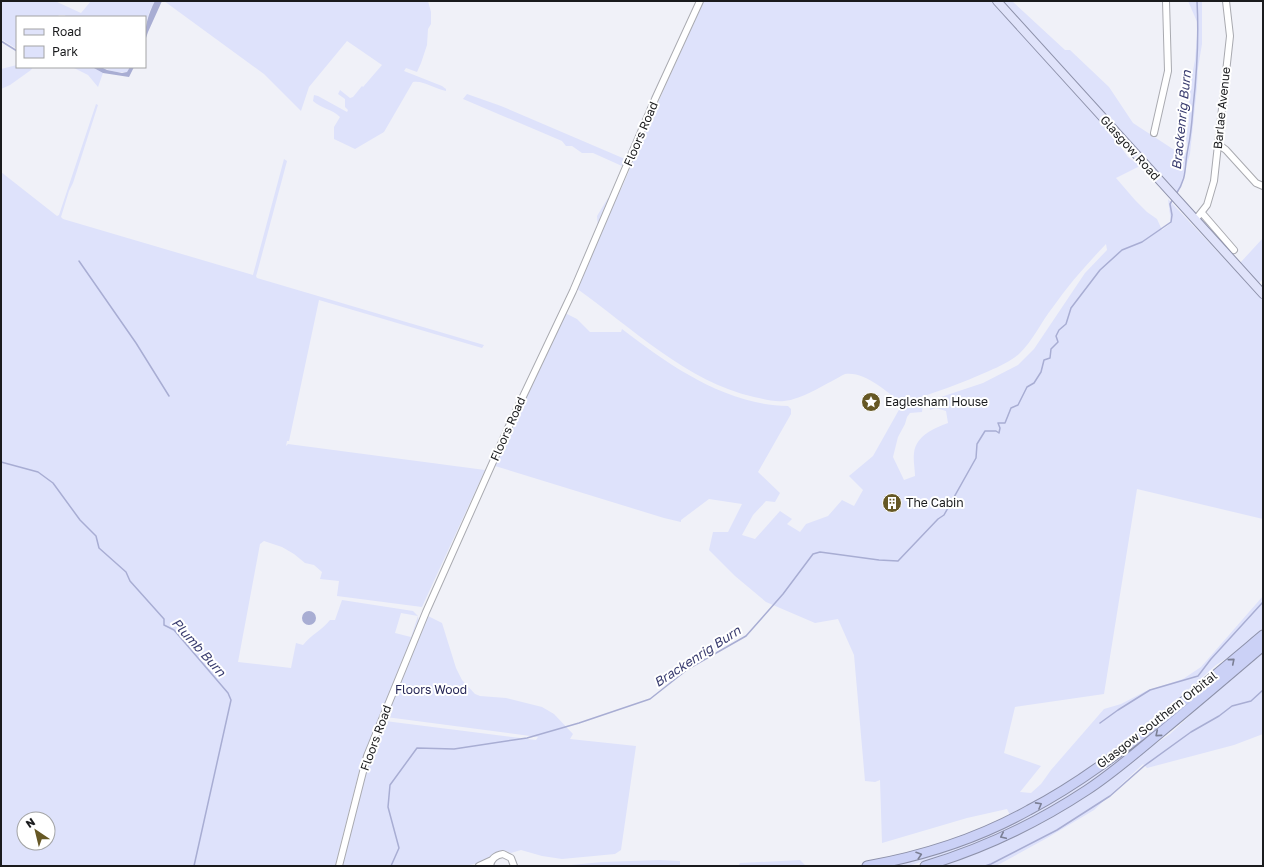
<svg xmlns="http://www.w3.org/2000/svg" width="1264" height="867" viewBox="0 0 1264 867" font-family="'Golos Text',sans-serif">
	<style>
		.green { fill: #dee2fb; fill-rule: evenodd }
		.water { fill: #a8add3 }
		.lines { fill: none; stroke-linecap: round; stroke-linejoin: round }
		.stream { stroke: #a8add3; stroke-width: 1.5 }
		.minor-casing { stroke: #a9aab0; stroke-width: 8 }
		.major-casing { stroke: #8d91aa; stroke-width: 10 }
		.highway-casing { stroke: #8d91aa; stroke-width: 11 }
		.minor { stroke: #fff; stroke-width: 6 }
		.major { stroke: #e0e3fa; stroke-width: 8 }
		.highway { stroke: #cbd1f6; stroke-width: 9 }
		.oneway { stroke: #7b7f94 }
		.labels { text-anchor: middle; stroke-width: 4; stroke-linejoin: round; paint-order: stroke }
		.street-label { font-size: 12px; fill: #1a1b1d; stroke: #fff }
		.poi-label { font-size: 12px; fill: #1a1b1d; stroke: #fff; text-anchor: start }
		.park-label { font-size: 12px; fill: #262757; stroke: #fff }
		.water-label { font-size: 13px; font-style: italic; fill: #393c6f; stroke: #fff }
	</style>
	<rect width="100%" height="100%" fill="#f0f1f8"/>
	<path class="green" d="M1,1h54l26,12 10,-12h64l-5,9 -5,16v-9h-79l-1,-2h-6l-2,2h-40v32l-16,-10z
		M164,1h264l3,11v12l-3,5 -1,16 -6,18 -4,9 -11,-4 -2,3 38,15 4,3v2c-11,-2 -23,-11 -33,-9l-29,50 -29,17 -21,-10v-12l6,-10c-8,-8 -20,-9 -27,-16l1,-6 4,1 29,16 1,-2 -3,-3v-8l-7,-5 2,-4 10,8 3,-1 9,-11 1,1 19,-22 -35,-24 -38,46 -8,24 -37,-37z
		M704,1h288l115,127 21,29 12,9 -24,12 19,22 12,12 10,7 5,11 9,-7 -3,-24 95,101v219l-126,-30 -33,205 -89,13 -11,46 37,13 -21,26 11,1 10,-9 10,-14 53,-61 17,-5 25,-13 37,-12 18,-12 62,-71v32l-30,26 -17,11 -55,49 -61,47 -44,29 -46,25 -3,-6 -40,9 -85,25 -2,-63 -5,2 -10,-1 -11,-126 -16,-36 -23,4 -49,-21 -31,-26 -26,-26 4,-18h15l14,-28 -33,-5 -28,21v2l-17,-4 -169,-52 70,-153 12,6 13,13h31l1,-3c48,37 104,76 166,77l3,3v5l-33,58 22,21 -5,9 -9,-1 -13,14 -11,20 13,4 25,-28 12,8 -5,5 13,8 6,-8 22,-8 14,-16 12,6 9,-16 -14,-14 24,-20 27,-48 23,-4 -1,8 -12,1 -3,4 -2,7 -7,13 -5,20 11,23 11,-4c0,-7 -2,-15 -1,-23 2,-17 20,-25 34,-30l-2,-12 -10,-3 -6,2 -1,-9 54,-18 35,-18 16,-16 51,-76 22,-23 -1,-6c-19,20 -37,40 -53,63 -12,15 -20,34 -34,47 -8,7 -20,13 -30,17 -27,12 -55,22 -83,31h-5c-16,-11 -36,-31 -56,-28 -16,8 -44,26 -61,27 -10,1 -20,-2 -30,-4 -67,-15 -123,-70 -178,-109l22,-60 -1,-12 11,-18 5,7 10,-20 44,-103z
		M1005,1h7l53,49h5l39,37 24,36 49,32 5,-3 1,-4 -2,-10 3,-17v-30l6,-31 3,-36 -10,-23h14v43l-4,24 -1,19 -7,67 -12,39 -175,-190z
		M17,65v2h16l-2,3 -21,15 -9,4v-20z
		M72,67h20l11,6 -5,14 -10,-12z
		M101,67h29l-3,5c-9,1 -18,-1 -26,-5z
		M467,94l34,12 124,53 -3,7 -29,-13h-11l-10,-7h-6l-4,-5 -99,-42z
		M96,104l2,1 -25,78 -4,8 -8,26 2,2 190,56 31,-116 3,2 -30,112 -1,3 1,2 227,67 -2,3 -163,-48 -30,141h-2l-1,5 2,-2 197,26 -63,137 -85,-11 2,-15 -19,-2 2,-7 -8,-7 -9,-2 -11,-9 -12,-7 -18,-6 -4,3 -22,118 53,6 5,-25 7,2c8,-10 19,-15 27,-25h5l7,-20 71,11 5,5 1,8 -57,136 -27,106h-334v-694l56,44 2,-1zM401,613l17,3 -7,21 -16,-4zM24,819h24v24h-24z
		M1263,238v41l-4,4 -19,-20z
		M426,615l16,8 14,45 6,12 13,14 5,2 26,2 36,9 12,7 19,20 -3,5 66,7 -15,104 -6,4 -53,5 -20,-3 -21,-6 -10,3 -5,-2 -7,1 -16,10 -18,4h-124l26,-99 18,-46 151,19 2,-3 -152,-20z
		M1263,639v3l-124,103 -37,29 -36,24 -28,17 -38,18 -38,16 -54,17h-22l156,-59z
		M1263,653v81l-29,11 -87,23 -4,-4 -49,46 -47,28 -51,28h-59l70,-26 32,-17 131,-89 29,-27z
		M660,860l20,1v5h-119l41,-4z
		M800,860l6,6h-68l2,-3z"/>
	<path class="water" d="M155,1h7l-14,31 -3,9c0,-15 3,-27 10,-40z
		M92,67h9l6,3 15,3 5,-1 3,-5h4l-5,10 -26,-4z
		M302 618a7 7 0 1 1 14 0a7 7 0 1 1-14 0Z"/>
	<g class="lines">
		<path class="stream" d="M1,41l16,10
			M1176,194c12,-17 8,-28 12,-46 3,-13 4,-27 5,-40 4,-36 6,-71 4,-107
			M79,261l57,82 33,53
			M1,462l37,10 15,11 27,37 16,16 3,12 27,24 4,9 34,38v6l10,5 54,63 3,7 -37,166
			M1100,723l18,-13 32,-20 48,-14 13,-17 52,-57
			M391,866l8,-18 -11,-41 2,-22 27,-37 37,1 73,-11 52,-15 71,-24 38,-30 58,-33 37,-42 30,-40 7,-2 59,8 19,1 40,-42 6,-4 32,-57 1,-14 8,-13h11l3,2 1,-5 -2,-5h7l6,-15 7,-3 9,-18 7,-4 7,-11 3,-12 6,-2 1,-9 7,-7 -2,-6 3,-6 7,-6 5,-16 29,-38 22,-20 20,-8 29,-20 1,-7 -2,-11 3,-5
			M985,866l6,-2 66,-34 53,-34 34,-30 47,-34 28,-16 13,-10 19,-5 12,-11"/>
		<g class="minor-casing">
			<path id="minor" d="M1154,133l14,-62 -2,-70
				M1217,146l5,1 4,3 30,33 7,3
				M1202,213l32,37
				M1196,219l11,-14 7,-24 16,-145 -4,-35
				M339,866l28,-110 59,-144 83,-186 64,-135 82,-192 45,-98
				M479,866l13,-6
				M490,866c1,-7 6,-11 13,-12l8,4 3,8"/>
		</g>
		<g class="major-casing">
			<path id="major" d="M997,1l266,293"/>
		</g>
		<g class="highway-casing">
			<path id="highway" d="M867,866c56,-10 112,-28 162,-56 50,-26 95,-61 139,-96 32,-26 64,-53 95,-79
				M925,866c57,-17 112,-43 162,-76 26,-17 50,-38 74,-58 34,-28 68,-57 102,-86"/>
		</g>
		<use href="#minor" class="minor"/>
		<use href="#major" class="major"/>
		<use href="#highway" class="highway"/>
	</g>
	<defs><path id="oneway-chevron" d="M-2-3.5L2.5 0L-2 3.5" fill="none" stroke-width="1.6" stroke-linecap="round" stroke-linejoin="round"/></defs>
	<g class="oneway">
		<use href="#oneway-chevron" transform="translate(1232 661) rotate(-40)"/>
		<use href="#oneway-chevron" transform="translate(1158 734) rotate(140)"/>
		<use href="#oneway-chevron" transform="translate(1039 805) rotate(-29)"/>
		<use href="#oneway-chevron" transform="translate(1003 836) rotate(155)"/>
		<use href="#oneway-chevron" transform="translate(919 855) rotate(-18)"/>
	</g>
	<defs>
		<g id="sight-disc" transform="scale(1)"><circle r="9.5" fill="#665825" stroke="#fff"/><path d="M0-6L1.8-2.2L6-1.7L2.9 1.2L3.7 5.4L0 3.3L-3.7 5.4L-2.9 1.2L-6-1.7L-1.8-2.2Z" fill="#fff"/></g>
		<g id="building-disc" transform="scale(1)"><circle r="9.5" fill="#665825" stroke="#fff"/><path d="M-4-6H4V6H1V3H-1V6H-4ZM-2.5-4.3h1.7v1.8h-1.7ZM.8-4.3h1.7v1.8H.8ZM-2.5-1h1.7V.8h-1.7ZM.8-1h1.7V.8H.8Z" fill="#fff"/></g>
	</defs>
	<g fill-rule="evenodd">
		<use href="#sight-disc" x="871" y="402"/>
		<use href="#building-disc" x="892" y="503"/>
	</g>
	<g class="labels">
		<g class="street-label">
			<text transform="translate(1222 108) rotate(-84)" y="4">Barlae Avenue</text>
			<text transform="translate(641 134) rotate(-67)" y="4">Floors Road</text>
			<text transform="translate(1130 148) rotate(48)" y="4">Glasgow Road</text>
			<text transform="translate(508 429) rotate(-66)" y="4">Floors Road</text>
			<text transform="translate(1157 720) rotate(-38)" y="4">Glasgow Southern Orbital</text>
			<text transform="translate(376 738) rotate(-70)" y="4">Floors Road</text>
		</g>
		<g class="poi-label">
			<text x="885" y="406">Eaglesham House</text>
			<text x="906" y="507">The Cabin</text>
		</g>
		<g class="park-label">
			<text x="431" y="694">Floors Wood</text>
		</g>
		<g class="water-label">
			<text transform="translate(1181 120) rotate(-84)" y="5">Brackenrig Burn</text>
			<text transform="translate(199 647) rotate(48)" y="5">Plumb Burn</text>
			<text transform="translate(697 656) rotate(-33)" y="5">Brackenrig Burn</text>
		</g>
	</g>
	<rect width="1264" height="867" fill="none" stroke="#1a1b1d" stroke-width="4"/>
	<rect x="16" y="16" width="130" height="52" fill="#ffffff" stroke="#a3a4a5"/>
	<rect x="24" y="29" width="20" height="6" fill="#e0e3fa" stroke="#a3a4a5"/>
	<text x="52" y="36" font-size="12" fill="#1a1b1d">Road</text>
	<rect x="24" y="46" width="20" height="12" fill="#dee2fb" stroke="#a3a4a5"/>
	<text x="52" y="56" font-size="12" fill="#1a1b1d">Park</text>
	<g transform="translate(36 831) rotate(325)"><circle r="19" fill="#ffffff" stroke="#a3a4a5"/>
	<path d="M0-3L7 15L0 10L-7 15Z" fill="#665825"/>
	<text y="-6" font-size="11" font-weight="bold" text-anchor="middle" fill="#1a1b1d">N</text>
	</g>
</svg>
